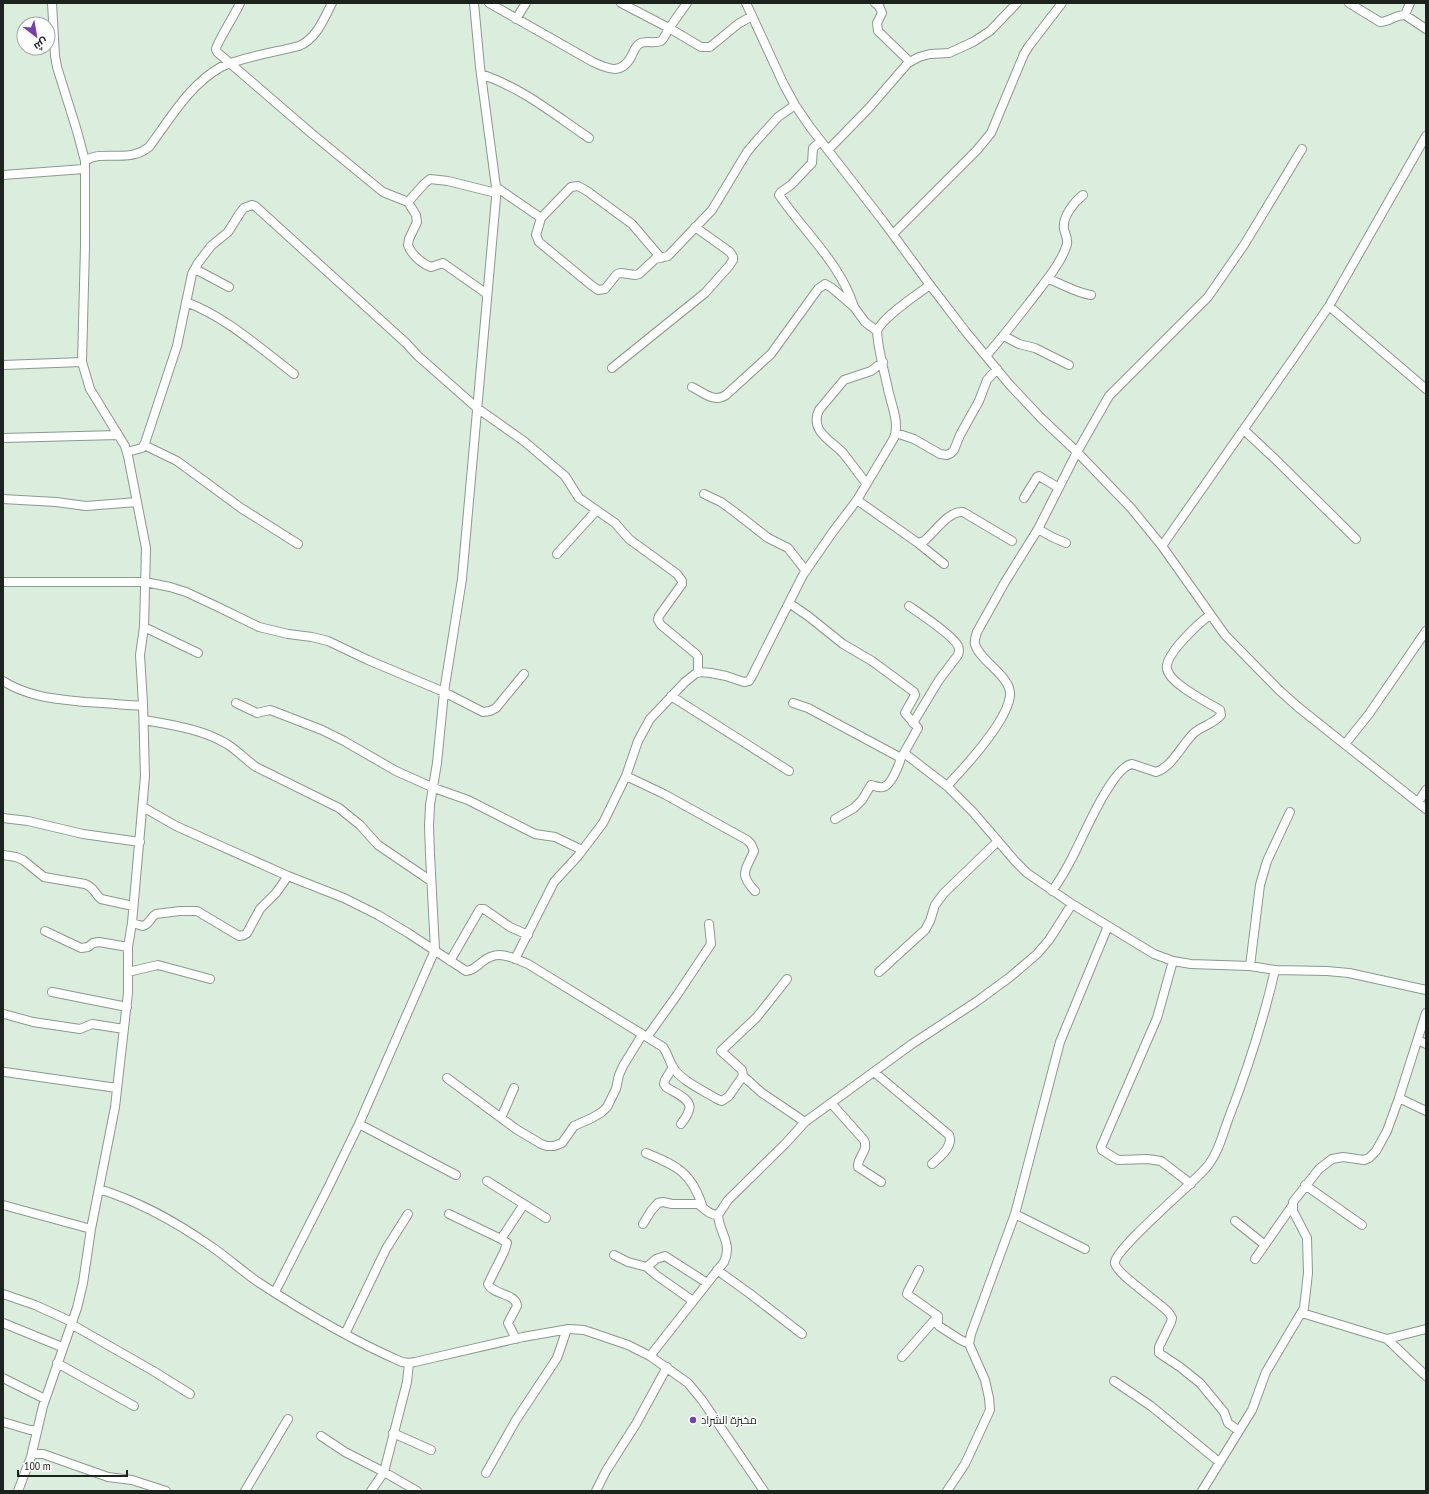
<svg xmlns="http://www.w3.org/2000/svg" width="1429" height="1494" viewBox="0 0 1429 1494" font-family="'PT Sans Narrow',Cairo,sans-serif">
	<style>
		.lines { fill: none; stroke-linecap: round; stroke-linejoin: round }
		.street-casing { stroke: #8a9a8b; stroke-width: 10 }
		.street { stroke: #fff; stroke-width: 8 }
		.poi-dot { fill: #783eb4; stroke: #fff; stroke-width: 1.5 }
		.labels { text-anchor: middle; stroke-width: 3; stroke-linejoin: round; paint-order: stroke }
		.poi-label { font-size: 11px; fill: #1c231d; stroke: #fff; text-anchor: start }
	</style>
	<rect width="100%" height="100%" fill="#dbeddd"/>
	<g class="lines">
		<g class="street-casing">
			<path id="street" d="M52,3l3,53 2,11 20,64 8,30
				M240,3c-3,8 -24,41 -24,46 0,1 1,2 1,3l94,81 72,59 25,10 8,13 1,7 -8,17 -1,6c3,9 14,19 23,22l12,-4 44,31
				M489,3l104,59c15,7 28,13 38,-5 2,-4 4,-10 8,-13 7,-4 15,0 22,-3 2,-1 3,-4 5,-7 6,-11 14,-21 21,-31
				M621,3l48,25 32,19h9l28,-23 14,-8
				M746,3l38,82 11,20 15,22 73,94 47,64 36,47 43,52 32,34 36,34 -39,77 -33,53 -28,50c-1,4 -3,8 -2,12 4,17 37,32 35,52 -3,26 -45,71 -63,90l26,26 42,49 12,12 45,31 82,50 19,7 18,3 59,2 25,4 52,1 22,2 77,17
				M875,3l4,3 3,7 -5,10 1,8 32,31
				M1349,3l31,19c9,0 15,-7 25,-7
				M1410,3l-5,12 21,14
				M516,19l10,-16
				M481,74c43,15 71,39 108,64
				M821,141l-8,7 -1,15 -21,22 -10,7 -2,3c26,38 61,68 75,112
				M1302,149l-58,96 -36,52 -99,99 -32,56 54,56 31,38 63,89 54,55 19,17 128,102
				M828,150l41,-42 39,-45 11,-6 11,-3 19,-1 24,-11 17,-11 27,-28
				M3,175l81,-6
				M496,187l45,31 -5,17 3,7 52,43 7,5 7,-1 12,-15 4,-1 14,2 4,-1 16,-15 13,-3 44,-46 35,-58 11,-13 20,-22 17,-12
				M408,202l16,-18 6,-5 18,2 48,12
				M541,218l30,-31 7,-1 9,5 45,33 29,34
				M893,234l84,-84 14,-17 33,-79 5,-8 33,-43
				M195,269l34,18
				M1048,279c15,5 28,14 43,16
				M186,302c40,15 74,46 108,72
				M1329,306l97,83
				M1004,336l15,8 16,4 34,17
				M986,356c15,-17 29,-35 43,-53 12,-16 33,-40 38,-59 1,-6 -2,-10 -3,-15 -2,-12 10,-27 19,-34
				M3,365l79,-3
				M612,368l93,-75 24,-27 4,-6v-3l-3,-5 -35,-25
				M692,387c12,6 22,16 34,8l45,-41 47,-65 7,-5 7,4 22,19 11,15 12,9
				M1244,430l30,28 82,81
				M896,433l18,6 26,15 7,1 4,-2 3,-3 6,-15 19,-34 8,-21 10,-11
				M3,438l115,-3
				M144,445l33,16 64,47 57,36
				M127,452l15,-4 3,-5 32,-97 15,-72 6,-11 13,-17 17,-14 12,-19 4,-5 8,-3 3,1 151,137 12,13 59,52 48,34 40,34 14,22 36,25 14,16 48,35 5,7v3l-23,32 -1,4 3,5 35,29 2,3v16
				M866,483c-8,-10 -15,-20 -23,-30 -11,-12 -34,-22 -24,-43l25,-30 27,-9 12,-9
				M704,494l17,8 15,11 32,25 20,10 18,23
				M1024,498l13,-21 2,-1 20,12
				M3,499l53,3 30,4 51,-4
				M857,500l61,43 6,-2c10,-8 25,-31 39,-29l49,29
				M1038,529l14,8 14,6
				M918,543l26,21
				M1162,546l133,-190 34,-50 97,-170
				M557,554l39,-43
				M3,582h142l25,5 16,5 30,14 43,21 29,7 24,3 16,4 40,19 76,32 39,20 7,-1 6,-3 28,-34
				M789,603l19,13 35,28 29,17 42,31 1,3 -10,18 13,15 -14,25 43,33
				M909,606c10,7 45,30 49,40 2,3 1,6 0,9l-19,25 -26,43
				M144,627l54,26
				M3,681c25,16 53,18 82,21 20,1 39,3 58,4
				M671,696l118,75
				M236,703l21,10 13,-3 3,1 49,19 22,11 52,30 38,17 34,12 67,34 20,3 27,13
				M793,703l15,5 93,50 3,-5
				M144,720c28,5 58,9 83,24 11,7 19,16 29,23l83,41 21,17 18,20 53,36
				M1345,744l24,-30 57,-83
				M626,776l38,18 83,46 4,4 3,7c-8,19 -16,22 1,40
				M1418,802l8,-12
				M143,807l33,19 112,50 56,22 34,17 30,18 58,38c7,-1 10,-4 16,-9 16,-13 29,-5 46,2l135,83c5,7 6,14 10,20 7,13 31,24 44,32l5,2 7,-5 14,-20 19,17 43,29
				M3,818l25,3 55,13 57,8
				M835,819l19,-11 8,-8 9,-15c4,1 8,3 12,2 8,-1 16,-22 18,-29
				M3,855l13,2 7,3 21,17 41,7c9,3 9,9 16,15l32,7
				M1052,891c8,-11 15,-23 21,-35 10,-19 39,-89 59,-92l24,8c16,-5 25,-26 37,-38 8,-8 21,-10 28,-19l-1,-5c-13,-8 -50,-26 -53,-41 -3,-14 32,-46 43,-54
				M132,923l11,3c7,-2 7,-9 13,-12l24,-3h17l42,25 5,-1 3,-2 13,-24 16,-16 12,-17
				M45,931l36,17 7,-1 5,-4 6,-1 29,5
				M515,959l39,-77 24,-26 25,-33 23,-47 12,-35 12,-22 35,-37 10,-8 4,-2 12,1 15,3 18,6 5,-1 2,-3 52,-103 29,-42 25,-33 37,-62c6,-15 -3,-34 -6,-49 -4,-19 -10,-39 -11,-58 6,-14 39,-36 53,-46
				M450,961l30,-52h4l26,18 18,8
				M1173,961l-16,57 -56,129 1,3 16,10 30,-1 13,2 30,23
				M1250,966l10,-81 7,-24 23,-49
				M128,972l30,-7 52,14
				M879,972l46,-42 5,-9 5,-16 9,-12 54,-52
				M52,992l75,15
				M4,1014l29,8 47,7 12,-5 32,5
				M647,1037l30,-42 34,-51 -2,-20
				M1418,1040l8,4
				M673,1067l-8,13 -1,4 2,3c7,5 27,12 23,23 -1,5 -5,10 -8,14
				M5,1072l112,16
				M874,1072l75,63c5,11 -10,23 -17,29
				M743,1076l-1,-6 -21,-19 36,-34 30,-38
				M447,1078l69,51 25,15 6,2h7l8,-3 12,-17 18,-8 10,-6 5,-5 9,-18 3,-14 4,-9 19,-31
				M1399,1098l27,13
				M831,1103l33,37c5,11 -7,17 -6,27l23,15
				M501,1118l13,-30
				M359,1124l97,51
				M646,1153c32,13 46,20 57,55
				M487,1181l59,37
				M1305,1185l57,40
				M99,1189c42,13 77,33 113,58 16,11 30,24 46,35 46,30 93,58 144,80l7,1 6,-1 108,-25 46,-8 15,1 44,15 22,11 38,27 14,17 62,91
				M3,1205l88,24
				M449,1214l52,25 6,4 -3,9 -16,32c5,11 28,9 29,22l-9,17 8,16
				M1015,1214l70,35
				M1235,1221l30,24
				M643,1224l8,-13 7,-8 5,-1 9,2h26c7,5 11,11 20,11
				M501,1239l23,-35
				M614,1255l14,7 19,5 9,-8 9,-3 42,27
				M1255,1259l37,-53
				M647,1267l9,8 37,26
				M717,1270l32,23 53,41
				M919,1270l-11,21 -1,3 31,22v8l1,2 20,13 10,5
				M275,1292l53,-104 31,-64 76,-174 -5,-96 -1,-28 1,-21 7,-42 7,-71 18,-113 34,-381v-11l-16,-120 -6,-64
				M3,1294l32,11 37,17
				M1302,1313l85,26 39,-10
				M3,1323l59,24
				M71,1324l84,48 35,22
				M345,1334l41,-85 22,-35
				M1387,1339l39,37
				M650,1356l74,-94c9,-19 -5,-29 -6,-47l10,-15 57,-56 20,-22 107,-78 64,-42 34,-25 27,-23 12,-14 23,-36
				M902,1357l36,-41
				M57,1363l77,43
				M409,1363l-2,19 -23,90 33,19
				M3,1378l42,21
				M1114,1381l37,25 68,56
				M3,1422l27,8h7
				M1239,1431l-11,-8 -4,-11 -24,-29 -20,-16 -21,-14v-6l12,-25 1,-4 -3,-5c-8,-10 -56,-41 -54,-51 2,-15 76,-77 90,-93 12,-13 17,-32 23,-49 19,-49 35,-98 47,-150
				M393,1433l38,17
				M321,1436l24,16 39,20 -13,19
				M32,1454h11l65,23 24,3 34,11
				M486,1473l30,-53 41,-62 10,-29
				M18,1491l13,-34 12,-51 34,-98 6,-25 8,-54 24,-122 13,-114v-46l4,-24 13,-147 -2,-72 -3,-49 4,-28 2,-79 -18,-92 -3,-10 -35,-57 -8,-27 3,-116v-85c14,-10 34,-2 50,-7 5,-1 10,-4 14,-7 21,-28 41,-63 72,-80 20,-10 55,-15 78,-21 17,-7 25,-27 33,-43
				M245,1491l43,-72
				M596,1491l10,-20 30,-47 31,-57
				M947,1491l18,-27 25,-54 -1,-12 -4,-18 -16,-36 2,-10 44,-120 45,-172 48,-116
				M1202,1491l50,-81 14,-38 38,-64 4,-35 -1,-35 -14,-27v-9l26,-33 13,-10 11,-2 21,3 5,-2 7,-7 11,-20 12,-33 27,-85"/>
		</g>
		<use href="#street" class="street"/>
	</g>
	<circle class="poi-dot" cx="693" cy="1420" r="4"/>
	<g class="labels">
		<g class="poi-label">
			<text x="701" y="1424">مخبزة الشراد</text>
		</g>
	</g>
	<rect width="1429" height="1494" fill="none" stroke="#1c231d" stroke-width="8"/>
	<g transform="translate(36 36) rotate(149)"><circle r="19" fill="#ffffff" stroke="#a4a7a5"/>
	<path d="M0-3L7 15L0 10L-7 15Z" fill="#783eb4"/>
	<text y="-6" font-size="11" font-weight="bold" text-anchor="middle" fill="#1c231d">ش</text>
	</g>
	<path d="M18 1470v6h109v-6" fill="none" stroke="#1c231d" stroke-width="2"/>
	<text x="24" y="1470" font-size="12" fill="#1c231d" stroke="#ffffff" stroke-width="3" paint-order="stroke">100 m</text>
</svg>
